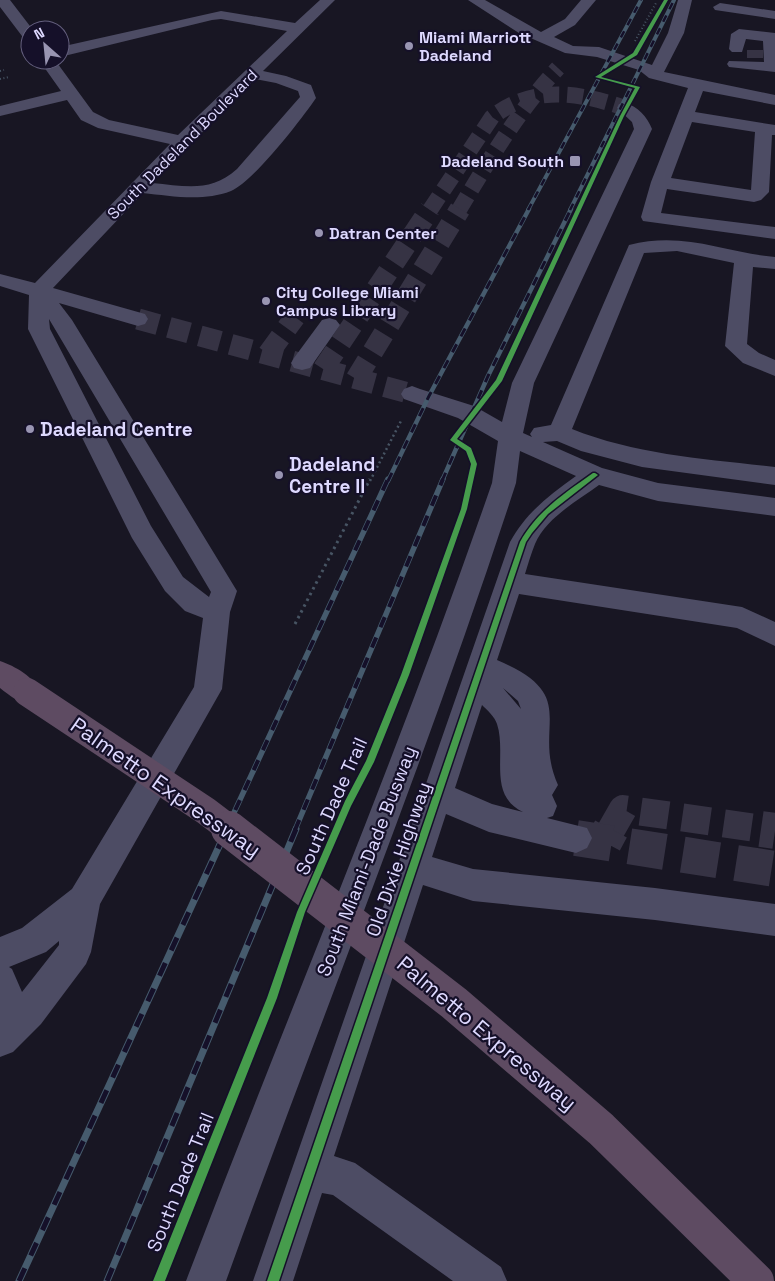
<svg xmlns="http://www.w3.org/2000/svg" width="775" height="1281" viewBox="0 0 775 1281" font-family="'Space Grotesk',sans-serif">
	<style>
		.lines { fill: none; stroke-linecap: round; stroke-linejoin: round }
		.minor-tunnel-far3 { stroke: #363344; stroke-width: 16; stroke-dasharray: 16 8; stroke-linecap: butt }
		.minor-tunnel-far2 { stroke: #363344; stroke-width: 21; stroke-dasharray: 21 11; stroke-linecap: butt }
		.minor-tunnel-far1 { stroke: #363344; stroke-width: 28; stroke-dasharray: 28 14; stroke-linecap: butt }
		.minor-tunnel { stroke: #363344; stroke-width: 36; stroke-dasharray: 36 18; stroke-linecap: butt }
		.path-far2 { stroke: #475463; stroke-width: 2; stroke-dasharray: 1 2.5; stroke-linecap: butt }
		.path-far1 { stroke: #475463; stroke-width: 2.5; stroke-dasharray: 2 3; stroke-linecap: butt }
		.path { stroke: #475463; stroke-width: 3; stroke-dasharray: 2.5 4; stroke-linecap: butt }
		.minor { fill: #4d4c64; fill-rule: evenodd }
		.highway { fill: #5e4b62; fill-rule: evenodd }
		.rail-far3-casing { stroke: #465b6d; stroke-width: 4 }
		.rail-far2-casing { stroke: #465b6d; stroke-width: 4.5 }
		.rail-far1-casing { stroke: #465b6d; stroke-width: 5.5 }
		.rail-casing { stroke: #465b6d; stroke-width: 7 }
		.rail-far3 { stroke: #151029; stroke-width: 2.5; stroke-dasharray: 7; stroke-linecap: butt }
		.rail-far2 { stroke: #151029; stroke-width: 3; stroke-dasharray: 9; stroke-linecap: butt }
		.rail-far1 { stroke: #151029; stroke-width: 4; stroke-dasharray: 11; stroke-linecap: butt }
		.rail { stroke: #151029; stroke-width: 5; stroke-dasharray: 14; stroke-linecap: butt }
		.highway-bridge-far1 { stroke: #5e4b62; stroke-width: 28 }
		.highway-bridge { stroke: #5e4b62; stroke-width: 36 }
		.cycleway-casing { stroke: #151029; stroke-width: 3 }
		.cycleway { fill: #469c4c; fill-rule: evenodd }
		.poi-dot { fill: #9995b2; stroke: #151029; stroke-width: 2 }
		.labels { text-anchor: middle; stroke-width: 4.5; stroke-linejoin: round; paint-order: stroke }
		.far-poi-label { font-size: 16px; font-weight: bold; fill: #ded9ff; stroke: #151029; text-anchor: start }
		.far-street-label { font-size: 16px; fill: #ded9ff; stroke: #151029 }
		.poi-label { font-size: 19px; font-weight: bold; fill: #ded9ff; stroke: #151029; text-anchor: start }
		.street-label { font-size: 19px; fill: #ded9ff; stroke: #151029 }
		.near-street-label { font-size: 22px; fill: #ded9ff; stroke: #151029 }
	</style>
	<rect width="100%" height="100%" fill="#181623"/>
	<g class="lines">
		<path class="minor-tunnel-far3" d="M755,50v8
			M430,210l62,-93c42,-32 86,-25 133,-9
			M459,210c30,-50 59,-99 99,-142"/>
		<path class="minor-tunnel-far2" d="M138,319l274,75
			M268,354l27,-37
			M323,369l107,-160
			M356,379l104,-170"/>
		<path class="minor-tunnel-far1" d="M611,830l12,-21 147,21"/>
		<path class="minor-tunnel" d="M761,829l14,2
			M576,838l199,31
			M604,842l7,-13"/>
		<path class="path-far2" d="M635,41l21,-38
			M0,71l4,-1
			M0,79l9,-2"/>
		<path class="path-far1" d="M370,481l32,-62"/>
		<path class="path" d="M295,624l75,-145"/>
		<path class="minor" d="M0,0h10l23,30h-3v12l-5,-2 -25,-33z
			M320,0h15l-72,71 23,5 25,9 5,13c-15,22 -63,84 -85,93 -28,11 -60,5 -88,2l-90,95 92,26 3,5 -3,5 -7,2 -79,-23 13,17 165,271 -7,21 -8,77 -122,215 -9,48 -5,12 -45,60 -28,28 -13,5v-120l22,-9 50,-39 122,-202 9,-69 -18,-7 -20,-20 -33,-53 -104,-209 1,-34 -29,-9v-12l35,9 135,-139 -72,-16 -17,-8 -14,-20 -67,16v-10l61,-15 -22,-31h16l38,52 16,8 69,15 109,-104 -66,-12 -9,1 -152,37v-10l161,-36 74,12zM255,79l21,4 22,8 2,6 -63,72c-27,24 -51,17 -85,14zM49,319l162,273 -2,5 -26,-20 -32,-51 -101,-197zM59,941v4l-37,47 -10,-23 -3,-2 37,-15z
			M468,0h17l56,32 24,-13 16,-19h15l-21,25 -21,12 19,9 26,1 53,18 16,-32 10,-33h14l-8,33 -20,39 111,23v10l-72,-14 -8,21 80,13v10h-3l-3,57 -8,8 -7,2 -87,-13 -6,24 114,14v12l-132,-18 -2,-4 10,-35 37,-94 -39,-10 -10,-8 -42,-13 -32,-4 -46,-20zM692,122l63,10 -4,58 -80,-12z
			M720,3l55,8v8l-60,-9 -2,-3z
			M739,29l36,4v39l-46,-5 -2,-3 2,-3 35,1 -1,-21 -17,-2 -4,13h-10l-3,-3 2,-15z
			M625,103c13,3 22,14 27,26l-118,254 -11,50 9,4 -2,-3 4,-6 17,-3 78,-180c55,-14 93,7 146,12v12l-22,-2 -6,77 12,9 16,7v16l-32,-13 -18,-17 9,-83 -57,-12 -33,2 -72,176c65,26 135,30 203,38v18l-133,-18 -61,-16 -24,-10 -14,1 59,26 56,15 117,15v18l-117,-15 -59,-16c-22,16 -53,33 -64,59 -4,10 -7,20 -10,30l217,33 33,15v24l-38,-18 -218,-34 -22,66c86,36 34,65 61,125l-6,10 5,11 -4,10 -6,2 40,10 5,10 -5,10 -11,5 -87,-21 -43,-18 -14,43 41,12 182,19 120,16v32l-120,-16 -182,-19 -50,-16 -89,271 21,7 146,104 6,14h-54l-120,-86 -11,-2 -29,88h-40l257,-739c16,-29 39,-47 66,-66l-56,-25 -4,32c-87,269 -194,532 -290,798h-40c101,-266 213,-528 306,-798l6,-42 -40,-23 -54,-19 -3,-5 3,-5 8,-3 8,3 54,17 28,16 10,-39 122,-254 -2,-7 -15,-14 2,-4zM503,688l15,13 3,8zM482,705c5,5 13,12 15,19 10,30 -10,71 26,88l-31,-8 -37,-16z
			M329,318l7,2 4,5 -30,43 -8,2 -8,-2 -3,-5 3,-5 28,-38z"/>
		<path class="highway" d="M0,661c15,5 34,16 41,31l-4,9c-16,5 -24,-3 -37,-13z"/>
		<g class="rail-far3-casing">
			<path id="rail-far3" d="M528,210l113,-210
				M570,210l104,-210"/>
		</g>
		<g class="rail-far2-casing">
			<path id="rail-far2" d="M388,481l41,-85 100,-187
				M442,481l46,-105 83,-167"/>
		</g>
		<g class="rail-far1-casing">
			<path id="rail-far1" d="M226,830l162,-351
				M295,830l148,-351"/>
		</g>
		<g class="rail-casing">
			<path id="rail" d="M19,1281l208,-452
				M107,1281l189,-452"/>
		</g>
		<use href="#rail-far3" class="rail-far3"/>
		<use href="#rail-far2" class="rail-far2"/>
		<use href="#rail-far1" class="rail-far1"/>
		<use href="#rail" class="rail"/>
		<path class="highway-bridge-far1" d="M27,692l179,119 25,19"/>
		<path class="highway-bridge" d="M229,829l225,174 147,126 155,152"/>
		<g class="cycleway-casing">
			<path id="cycleway" d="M664,0h4l-31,55 -36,22 39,10 -16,29 -122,265 -45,58 14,9 6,16 -10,45 -58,166 -35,87 -23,44 -46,106 -28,86 -112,283h-12l114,-283 30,-86 48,-111 21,-40 35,-86 60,-166 10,-45 -5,-13 -16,-11 46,-60 124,-264 15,-28 -40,-11 38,-24z
				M593,473h2l3,2 -50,39 -16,19 -6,9 -247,739h-12l253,-739c17,-31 45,-49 73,-69z"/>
		</g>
		<use href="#cycleway" class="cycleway"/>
	</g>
	<g class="poi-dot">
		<circle cx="409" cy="46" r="5"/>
		<rect x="569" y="155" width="12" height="12" rx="2.5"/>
		<circle cx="319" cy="233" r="5"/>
		<circle cx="266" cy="301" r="5"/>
		<circle cx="30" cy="429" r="5"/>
		<circle cx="279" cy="475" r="5"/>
	</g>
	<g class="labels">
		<g class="far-poi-label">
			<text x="419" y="43">Miami Marriott<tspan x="419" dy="18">Dadeland</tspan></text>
			<text x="564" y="167" text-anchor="end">Dadeland South</text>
			<text x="329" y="239">Datran Center</text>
			<text x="276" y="298">City College Miami<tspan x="276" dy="18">Campus Library</tspan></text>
		</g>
		<g class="far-street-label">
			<text transform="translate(182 144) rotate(-45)" y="6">South Dadeland Boulevard</text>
		</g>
		<g class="poi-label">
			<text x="40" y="436">Dadeland Centre</text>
			<text x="289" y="471">Dadeland<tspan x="289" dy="22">Centre II</tspan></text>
		</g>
		<g class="street-label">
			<text transform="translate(331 806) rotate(-66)" y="7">South Dade Trail</text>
			<text transform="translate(398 859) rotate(-71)" y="7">Old Dixie Highway</text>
			<text transform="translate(366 861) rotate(-69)" y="7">South Miami-Dade Busway</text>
			<text transform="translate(180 1182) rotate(-68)" y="7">South Dade Trail</text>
		</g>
		<g class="near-street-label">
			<text transform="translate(166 787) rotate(35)" y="8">Palmetto Expressway</text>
			<text transform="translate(487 1033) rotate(40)" y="8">Palmetto Expressway</text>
		</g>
	</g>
	<g transform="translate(45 45) rotate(333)"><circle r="24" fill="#151029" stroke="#65607f"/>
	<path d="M0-4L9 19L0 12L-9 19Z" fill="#9995b2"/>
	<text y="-8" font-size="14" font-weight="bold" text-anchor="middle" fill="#ded9ff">N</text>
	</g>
</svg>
